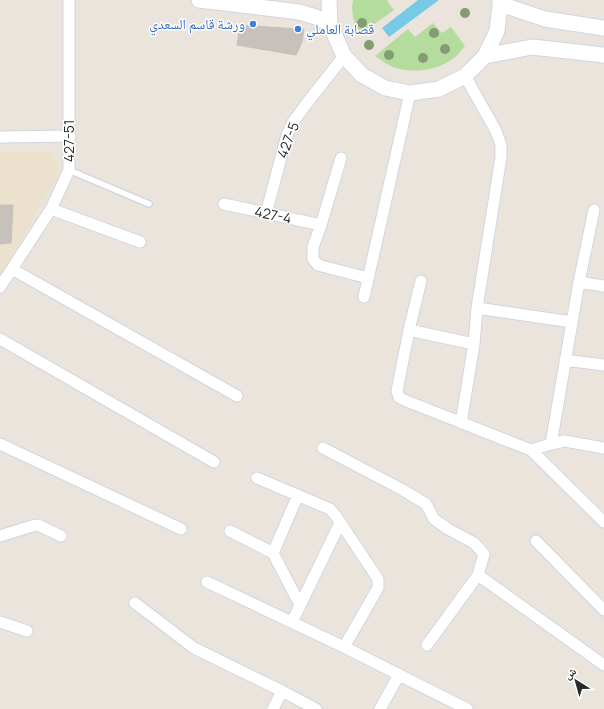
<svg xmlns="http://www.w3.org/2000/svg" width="604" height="709" viewBox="0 0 604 709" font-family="Manrope,'Noto Naskh Arabic',sans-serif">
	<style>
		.education { fill: #ebe1cd }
		.green { fill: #b4dd9d }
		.water { fill: #77cae5 }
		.building { fill: #c6c2bb; stroke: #c6c0b6 }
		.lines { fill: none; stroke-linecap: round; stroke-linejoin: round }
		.lane-casing { stroke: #d2d5e1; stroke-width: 8 }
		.street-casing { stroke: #d2d5e1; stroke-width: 13 }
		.secondary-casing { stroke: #d2d5e1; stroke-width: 17 }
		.lane { stroke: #fff; stroke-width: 5.5 }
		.street { stroke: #fff; stroke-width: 11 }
		.secondary { stroke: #fff; stroke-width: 15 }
		.tree { fill: #839c74 }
		.shop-dot { fill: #3f7fe0; stroke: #fff; stroke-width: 1.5 }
		.labels { text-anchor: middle; stroke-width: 3; stroke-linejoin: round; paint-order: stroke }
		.shop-label { font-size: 14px; fill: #366cbe; stroke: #fff; text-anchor: end }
		.street-label { font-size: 14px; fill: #292929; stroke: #fff }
	</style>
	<rect width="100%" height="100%" fill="#eae4dc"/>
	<path class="education" d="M0,152h52l8,20 -60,104z"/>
	<path class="green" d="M353,0h36l-2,1 7,9 -35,25c-4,-10 -9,-23 -6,-35z
		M433,23l9,10 9,-6 14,19c-3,3 -6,8 -10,11 -16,13 -39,17 -59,11 -7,-2 -15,-8 -21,-12l33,-27 7,8z"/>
	<path class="water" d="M418,0h21l-50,37 -7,-9z"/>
	<path class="building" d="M240,25l58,4h6l-2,13 -6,13 -59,-10z
		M0,205h13l-2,38 -11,1z"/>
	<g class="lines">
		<g class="lane-casing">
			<path id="lane" d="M69,170l80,34"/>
		</g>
		<g class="street-casing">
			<path id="street" d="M0,137l70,-1
				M341,158l-20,67 -8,22v12l5,6 50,13
				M224,204l97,21
				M51,209l89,33
				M266,214l21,-79 6,-13 14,-19 37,-47
				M12,269l225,127
				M421,281l-12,49 -12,61 2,6 5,3 127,50 73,72
				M579,282l25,4
				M0,287l51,-78 18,-39v-170
				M364,297l46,-204
				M477,308l95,14
				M409,330l65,14
				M0,339l214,123
				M565,360l39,5
				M461,423l13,-79 3,-36 24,-151v-12l-5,-14 -31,-55
				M0,444l181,85
				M551,444l28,-162 15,-72
				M323,448l80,42 23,14 8,15 14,10 26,14 10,11 -6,21 -51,70
				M531,450l20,-6 14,-3 39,7
				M257,478l73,31 6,7 42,63v9l-34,59
				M230,531l43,22 27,52
				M0,536l32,-10 6,-1 23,11
				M536,541l68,69
				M273,553l25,-58
				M478,575l126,90
				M207,582l137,65 123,62
				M135,603l59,45 88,43 34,18
				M0,622l27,9
				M292,622l48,-99
				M273,709l9,-18
				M380,709l19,-34"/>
		</g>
		<g class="secondary-casing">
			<path id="secondary" d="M199,0l76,9 24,3 17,5 14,7
				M329,0l1,24 14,32 18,19 23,13 25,5 29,-4 26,-13 20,-20 12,-25 3,-27v-4
				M500,4l45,15 59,9
				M485,56l47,-9 72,8"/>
		</g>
		<use href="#lane" class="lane"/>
		<use href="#street" class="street"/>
		<use href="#secondary" class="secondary"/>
	</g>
	<g class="tree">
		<circle cx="465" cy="13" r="5"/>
		<circle cx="362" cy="23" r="5"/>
		<circle cx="434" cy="33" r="5"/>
		<circle cx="369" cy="45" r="5"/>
		<circle cx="445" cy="49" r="5"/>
		<circle cx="389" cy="55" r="5"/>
		<circle cx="423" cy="58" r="5"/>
	</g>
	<g class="shop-dot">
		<circle cx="253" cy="24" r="4"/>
		<circle cx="298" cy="29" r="4"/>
	</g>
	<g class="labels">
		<g class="shop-label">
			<text x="245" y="29">ورشة قاسم السعدي</text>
			<text x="306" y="34" text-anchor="start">قصابة العاملي</text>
		</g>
		<g class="street-label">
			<text transform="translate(288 140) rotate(-69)" y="5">427-5</text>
			<text transform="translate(69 141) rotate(-90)" y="5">427-51</text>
			<text transform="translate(273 215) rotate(12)" y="5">427-4</text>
		</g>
	</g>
	<g transform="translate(576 681) rotate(323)" stroke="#ffffff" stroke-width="3" paint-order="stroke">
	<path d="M0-3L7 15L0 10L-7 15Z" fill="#292929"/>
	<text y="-6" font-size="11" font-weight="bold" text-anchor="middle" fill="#292929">ش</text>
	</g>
</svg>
